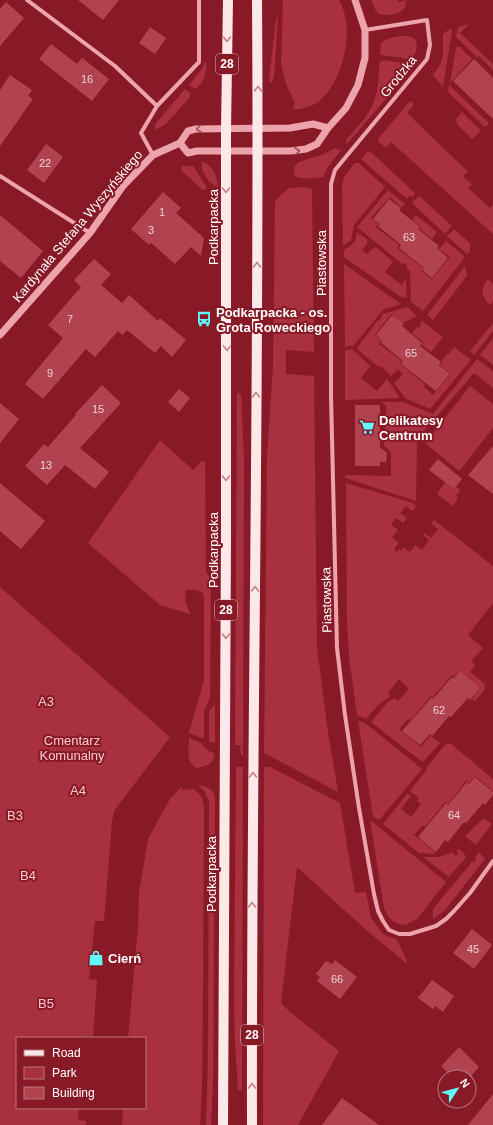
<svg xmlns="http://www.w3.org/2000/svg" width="493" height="1125" viewBox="0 0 493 1125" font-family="Helvetica,sans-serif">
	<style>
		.green { fill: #a8303f }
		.building { fill: #b14351 }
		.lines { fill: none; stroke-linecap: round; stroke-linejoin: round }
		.minor { stroke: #eca3ac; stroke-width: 4 }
		.tertiary { stroke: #eca3ac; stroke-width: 7 }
		.primary { stroke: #ffe8ea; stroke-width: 10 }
		.oneway { stroke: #c48188 }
		.oneway2 { stroke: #ab4a56 }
		.labels { text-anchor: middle; stroke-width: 4; stroke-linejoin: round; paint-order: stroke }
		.number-label { font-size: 11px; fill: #ecd0d4 }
		.shield { fill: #881a27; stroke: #dbbabe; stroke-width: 1 }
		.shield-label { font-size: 12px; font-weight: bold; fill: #fff }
		.street-label { font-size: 13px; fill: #fff; stroke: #881a27 }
		.poi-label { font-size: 13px; font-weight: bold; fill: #fff; stroke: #881a27; text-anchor: start }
		.park-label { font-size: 13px; fill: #f9c8ce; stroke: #881a27 }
	</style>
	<rect width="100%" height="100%" fill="#881a27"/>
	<path class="green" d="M283,0h56c3,6 6,14 7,20 5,32 -13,93 -53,89l2,-6 -9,-19 -5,-20z
		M371,0h26l2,2 7,-2c0,3 0,6 -2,9 -4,5 -19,7 -25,5 -4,-3 -6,-10 -8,-14z
		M278,18l-4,59 -2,5h-3l7,-63z
		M469,24l-9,9 33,31v6l-14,-14 -1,2 -22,-21 2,-10z
		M450,29h2v2l-9,56 -10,-12 7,-10 3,-9v-22z
		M407,36l7,2c5,7 3,14 -2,20l-4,1 -26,-4 -2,-2 1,-10c7,-6 16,-7 26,-7z
		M456,47h4l12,12 -22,24z
		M384,60l25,4 4,3 -66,77 -1,-4c13,-15 28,-29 31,-50 2,-9 1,-18 3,-28z
		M206,61c1,11 -2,23 -11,28l-6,-4 13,-16z
		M449,85l40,38 -4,4 -37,-35z
		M185,89l5,4v4l-24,27 -10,6 -1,-5 2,-3z
		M410,101l3,2v3l-6,7 57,55 4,3 -5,6 9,7 -4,4 22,20 3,-3v29l-102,-92 -5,6 -7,-6 -1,-3z
		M462,112l18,18v2l-8,7 -15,-15 -1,-5z
		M335,148l6,2 -14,18 -4,9c-9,1 -20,3 -28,-1l-1,-9 5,-5 25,-8z
		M368,151l4,2 43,40 -3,4 -2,-2 -3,4 -46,-40z
		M202,161c11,6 15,13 16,26 -10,-4 -18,-16 -16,-26z
		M355,163h4l26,24 -31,38 -3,15 -8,6 -1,-61 3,-10z
		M182,166h11l13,20v3l-4,1 -20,-19 -1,-2z
		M306,187l5,2 1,1 2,162 -28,-2v24l28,2 3,271 10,79 11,66 -74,-39 3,-295 6,-92 2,-165 14,-13z
		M388,190l17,14 -3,4 -12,-11 -19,21 8,6 -3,3 23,18 -2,3 26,20 -2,3 11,8 18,-22 -11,-8 7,-8 19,16 -42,54 -12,-9 -1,-31 -4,-3 2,-2 -4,-3 -2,1 -45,-37z
		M419,196l33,30 -7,8 -33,-31z
		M416,215l21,17 -5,7 -12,-10 1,-2 -9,-7z
		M454,229l16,14v8l-3,3 -20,-18z
		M357,232l10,7v5l-5,6 5,4 5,-5 4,-2 17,15 -8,10 16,13 5,-6 1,20 -3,-2h-3l-57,-40v-7l11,-8z
		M344,264l57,40 -18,6 -29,35 -9,2z
		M465,266l2,9 -4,6 -30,39 -6,-5z
		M488,279l5,5v17l-3,4c-9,-8 -10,-17 -2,-26z
		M406,306l11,10 -14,7 -12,-9 -16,21 6,6 -2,3 23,17 -2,3 25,20 -1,3 9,8 18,-21 -11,-9 3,-3 -2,-1 7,-8 1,1 5,-7 17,13 -41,49 -25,-11 -11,-15 9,-9 -5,-5 -7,7 -10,-10 -2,1 -21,-17 -1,-2 21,-28 1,1 2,-2 -1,-2 3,-3 21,-6z
		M422,321l21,16 -12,15 -9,-7 1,-3 -11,-9 5,-6 2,1z
		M493,323v8l-19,24 -4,-4z
		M493,338v27l-13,-10z
		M352,349l18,17 -9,12 16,13 10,-12 13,19 -55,2v-49z
		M477,359l16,12v17l-19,-15 -57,66 -1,62 -71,-23v-3l46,1v-24l-7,-6 2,-40 -5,-4h22l30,12z
		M470,386l23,18v24l-34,43 -34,-28z
		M237,393l4,1 3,63 -1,298h-2l-1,-10h-5z
		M160,440l33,30 9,-9 3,1 1,110 5,7 -1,118 -6,14v26l-2,1 -13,-5 15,-53v-81l-1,-6 -6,-3h-11l-1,10 5,14 -30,-9 -72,-62z
		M447,480l13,10 -4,6 2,2 -5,8 -16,-12z
		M346,483l67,20 3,3 -4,5 -6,-5 -6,7 7,5 -4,5 -7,-5 -5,7 7,5 -6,7 7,6 -5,6 3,3 2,-3 2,2 2,-4 7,5 5,-7 7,5 7,-10 -6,-5 1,-2 7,5 7,-9 -7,-5 3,-4 59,46v37l-25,32 15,13 -12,13 4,4 -5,7 15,12 -1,7 -9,10 -3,-2 8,-11 -21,-17 -5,6 -2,-2 -19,22 -2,-1 -21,25 -2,-2 -9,10 22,18 9,-11 10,7 -16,18h-3l-50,-39 15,-18 8,-6 4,3 11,-12 -10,-10 -11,14 3,3 -12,8 -13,15 -9,-4 -8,-58 -2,-34z
		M0,587l170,150 -56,74 -2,11 -8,99h-9l-6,58 8,1 -4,57 -7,-1 -1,2h-68v70h62l-1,12 8,1v4h-86z
		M213,706h2v36l-1,1 -5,-2v-29z
		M358,721l7,2 57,46 -43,51 -6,-4z
		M189,738l12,5 9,9 4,1c1,11 -8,13 -17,15 -12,-6 -8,-19 -8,-30z
		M450,743l43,36v12l-18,-15 -6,7 -3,-2 -18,23 -3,-2 -20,25 -2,-2 -9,10 21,17 -1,2 -15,-1 -36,-29 24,-30 4,2 -10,13 10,8 10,-13 -4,-3 2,-3 -9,-7 16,-20 1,-4 18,-22z
		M236,767h7l-1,323h-4l-3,-49 -1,-39z
		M264,767h6l70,36 15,90 11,-1 5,26 12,16 14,6 10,21 -1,2 -40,-33 -69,-63 -16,136 8,8 50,40 -41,74h-35z
		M198,785c8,1 14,3 17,11l-2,288 -2,41h-5l2,-70 1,-253 -4,-10z
		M181,787l2,3 11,-1c7,5 9,11 10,19l-1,186 -1,96 -2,35h-78l1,-17h22v-70h-17l10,-112 1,-33 9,-54 22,-40z
		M484,818l8,6 -16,21 -11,-9z
		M370,820l76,62 -29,37 -12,6c-12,-1 -16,-6 -21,-17z
		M458,849l5,3 3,5 -17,20 -26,-20h17l13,-5 2,4 3,-2 -1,-4z
		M479,852l6,7 -40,51 -12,9v-10l39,-47 2,1 2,-4 -1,-2z"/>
	<path class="building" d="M78,0h41l-16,20z
		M6,2l18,16 -24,28v-37z
		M150,27l16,11 -11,16 -16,-11z
		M51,44l26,20 5,-6 27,21 -17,22 -53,-42z
		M474,59l19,19v41l-40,-38z
		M10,75l22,15 -4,6 5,3 -33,47v-56z
		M46,144l17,13 -19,26 -17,-13z
		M163,192l18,16 -5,5 28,25 -3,18 -10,-9 -16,17 -18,-16 -6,-5 -2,2 -18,-16z
		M389,199l12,9 -2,2 21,17 -2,2 21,17 -2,2 11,10 -16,20 -10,-8 2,-2 -25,-20 2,-3 -23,-19 2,-2 -7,-5z
		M0,215l43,36 -22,27 -21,-17z
		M94,259l17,15 -10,11 21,18 7,-8 29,26 2,-3 26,22 -14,17 -11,-11 -6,7 -28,-23 -5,5 -4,-4 -23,26 -9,-8 -43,50 -18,-15 38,-46 -15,-13 33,-38 -7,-7z
		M392,315l12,9 -2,2 20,17 -2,3 21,16 -2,3 11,9 -14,17 -35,-27 2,-3 -22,-18 1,-2 -6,-6z
		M102,385l19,18 -41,45 29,24 -14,17 -30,-24 -18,20 -22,-19 19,-22 4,3 28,-32 -1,-1z
		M179,389l11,9 -11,14 -11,-10z
		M0,403l19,16 -19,24z
		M355,405h25v42l7,6 -1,9h-6v4h-25z
		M493,446v48l-25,-19z
		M438,459l24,20 -8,10 -25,-19z
		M0,483l45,38 -24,28 -21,-18z
		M460,671l20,17 -10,12 -2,-2 -17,19 -2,-1 -17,20 -2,-2 -10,11 -18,-14 30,-34 1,2 19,-22 2,1z
		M475,777l18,15v3l-8,10 -2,-2 -17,20 -2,-1 -16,20 -3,-2 -9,12 -18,-15 28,-34 2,2 19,-23 2,2z
		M472,929l20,16 -18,24 -21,-16z
		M335,960l22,17 -17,22 -23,-18 3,-4 -4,-3 10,-13 6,3z
		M432,980l22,16 -11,16 -8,-6 -2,3 -15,-11z
		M459,1047l20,20 -9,10h-18l-11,-11z
		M493,1094v31h-25z
		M342,1098l37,27h-57z"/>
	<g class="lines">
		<path class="minor" d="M27,0l88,66 42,40
			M365,30l62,-10 3,25 -3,14 -92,111 -4,14v212l6,252 8,67 14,93 15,86 4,17 5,10 6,9 10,4h11l26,-8 10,-7 8,-8 16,-18 23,-32
			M153,155l-12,-22 16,-27 42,-44v-62
			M0,176l90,57"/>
		<path class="tertiary" d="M180,143l8,10 9,-2h93l16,-2 11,-5 11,-16 18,-20 12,-23 7,-27v-28l-10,-30
			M180,143l8,-12 8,-2 94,-1 23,-4 15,4
			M0,335l90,-102 33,-47 30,-31 27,-12"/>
		<path class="primary" d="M223,1125l3,-588v-408l2,-129
			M252,1125c-1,-375 8,-750 5,-1125"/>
	</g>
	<defs><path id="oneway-chevron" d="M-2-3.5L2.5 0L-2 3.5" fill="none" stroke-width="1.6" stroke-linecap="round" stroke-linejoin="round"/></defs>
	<g class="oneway">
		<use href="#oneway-chevron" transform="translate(227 39) rotate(90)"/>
		<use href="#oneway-chevron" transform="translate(258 89) rotate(-90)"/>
		<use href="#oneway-chevron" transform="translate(226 190) rotate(90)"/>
		<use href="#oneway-chevron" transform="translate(257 265) rotate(-90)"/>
		<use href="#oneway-chevron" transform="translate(227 348) rotate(90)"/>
		<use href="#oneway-chevron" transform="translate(256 395) rotate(-90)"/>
		<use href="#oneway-chevron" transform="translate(226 478) rotate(90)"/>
		<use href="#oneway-chevron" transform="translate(255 589) rotate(-89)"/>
		<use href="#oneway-chevron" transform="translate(226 636) rotate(90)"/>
		<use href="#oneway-chevron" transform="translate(253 775) rotate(-90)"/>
		<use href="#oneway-chevron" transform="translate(252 905) rotate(-90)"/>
		<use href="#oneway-chevron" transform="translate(252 1086) rotate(-90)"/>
	</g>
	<g class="oneway2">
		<use href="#oneway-chevron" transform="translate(199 129) rotate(173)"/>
		<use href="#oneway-chevron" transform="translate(297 151) rotate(-7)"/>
	</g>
	<defs>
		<g id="bus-bare" transform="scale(1.2)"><path d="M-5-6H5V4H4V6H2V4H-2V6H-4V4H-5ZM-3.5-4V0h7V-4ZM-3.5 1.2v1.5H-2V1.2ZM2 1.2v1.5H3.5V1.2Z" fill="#5ff9fe" stroke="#881a27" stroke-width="2.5" paint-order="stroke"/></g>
		<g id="supermarket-bare" transform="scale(1.2)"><path d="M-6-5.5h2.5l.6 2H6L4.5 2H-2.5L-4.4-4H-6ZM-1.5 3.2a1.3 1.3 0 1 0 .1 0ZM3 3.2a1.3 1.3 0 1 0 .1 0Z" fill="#5ff9fe" stroke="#881a27" stroke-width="2.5" paint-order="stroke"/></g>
		<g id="shop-bare" transform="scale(1.2)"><path d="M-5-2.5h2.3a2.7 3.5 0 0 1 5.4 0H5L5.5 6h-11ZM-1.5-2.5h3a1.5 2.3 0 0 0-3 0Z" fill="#5ff9fe" stroke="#881a27" stroke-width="2.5" paint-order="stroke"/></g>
	</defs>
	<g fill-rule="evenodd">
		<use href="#bus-bare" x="204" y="319"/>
		<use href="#supermarket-bare" x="367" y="427"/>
		<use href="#shop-bare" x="96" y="958"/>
	</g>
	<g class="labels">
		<g class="number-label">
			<text x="87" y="83">16</text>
			<text x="45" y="167">22</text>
			<text x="162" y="216">1</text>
			<text x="151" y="234">3</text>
			<text x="409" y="241">63</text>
			<text x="70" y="323">7</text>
			<text x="411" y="357">65</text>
			<text x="50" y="377">9</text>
			<text x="98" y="413">15</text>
			<text x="46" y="469">13</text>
			<text x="439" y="714">62</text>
			<text x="454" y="819">64</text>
			<text x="473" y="953">45</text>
			<text x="337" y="983">66</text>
		</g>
		<g class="shield">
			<rect x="216" y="54" width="22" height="20" rx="3"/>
			<rect x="215" y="600" width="22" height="20" rx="3"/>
			<rect x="241" y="1025" width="22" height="20" rx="3"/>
		</g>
		<g class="shield-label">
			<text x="227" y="68">28</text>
			<text x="226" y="614">28</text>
			<text x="252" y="1039">28</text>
		</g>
		<g class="street-label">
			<text transform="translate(398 76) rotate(-51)" y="5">Grodzka</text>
			<text transform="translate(77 226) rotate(-50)" y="5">Kardynała Stefana Wyszyńskiego</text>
			<text transform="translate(213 227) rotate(-90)" y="5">Podkarpacka</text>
			<text transform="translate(321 263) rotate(-90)" y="5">Piastowska</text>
			<text transform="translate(213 550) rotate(-90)" y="5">Podkarpacka</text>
			<text transform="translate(326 600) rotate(-91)" y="5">Piastowska</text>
			<text transform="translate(211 874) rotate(-90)" y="5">Podkarpacka</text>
		</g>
		<g class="poi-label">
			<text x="216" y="317">Podkarpacka - os.<tspan x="216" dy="15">Grota Roweckiego</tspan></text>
			<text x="379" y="425">Delikatesy<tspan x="379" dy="15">Centrum</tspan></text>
			<text x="108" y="963">Cierń</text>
		</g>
		<g class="park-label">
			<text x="46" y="706">A3</text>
			<text x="72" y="745">Cmentarz<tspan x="72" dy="15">Komunalny</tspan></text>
			<text x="78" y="795">A4</text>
			<text x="15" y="820">B3</text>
			<text x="28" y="880">B4</text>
			<text x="46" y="1008">B5</text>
		</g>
	</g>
	<rect x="16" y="1037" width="130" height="72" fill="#881a27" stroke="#b8767d"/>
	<rect x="24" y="1050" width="20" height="6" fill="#ffe8ea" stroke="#b8767d"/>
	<text x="52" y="1057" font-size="12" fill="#ffffff">Road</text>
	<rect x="24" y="1067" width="20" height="12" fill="#a8303f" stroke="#b8767d"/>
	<text x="52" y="1077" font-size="12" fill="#ffffff">Park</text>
	<rect x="24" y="1087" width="20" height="12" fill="#b14351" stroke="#b8767d"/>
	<text x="52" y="1097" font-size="12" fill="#ffffff">Building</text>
	<g transform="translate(457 1089) rotate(54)"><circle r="19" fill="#881a27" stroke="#b8767d"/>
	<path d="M0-3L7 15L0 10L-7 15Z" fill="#5ff9fe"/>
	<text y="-6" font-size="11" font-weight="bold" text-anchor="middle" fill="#ffffff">N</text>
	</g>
</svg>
